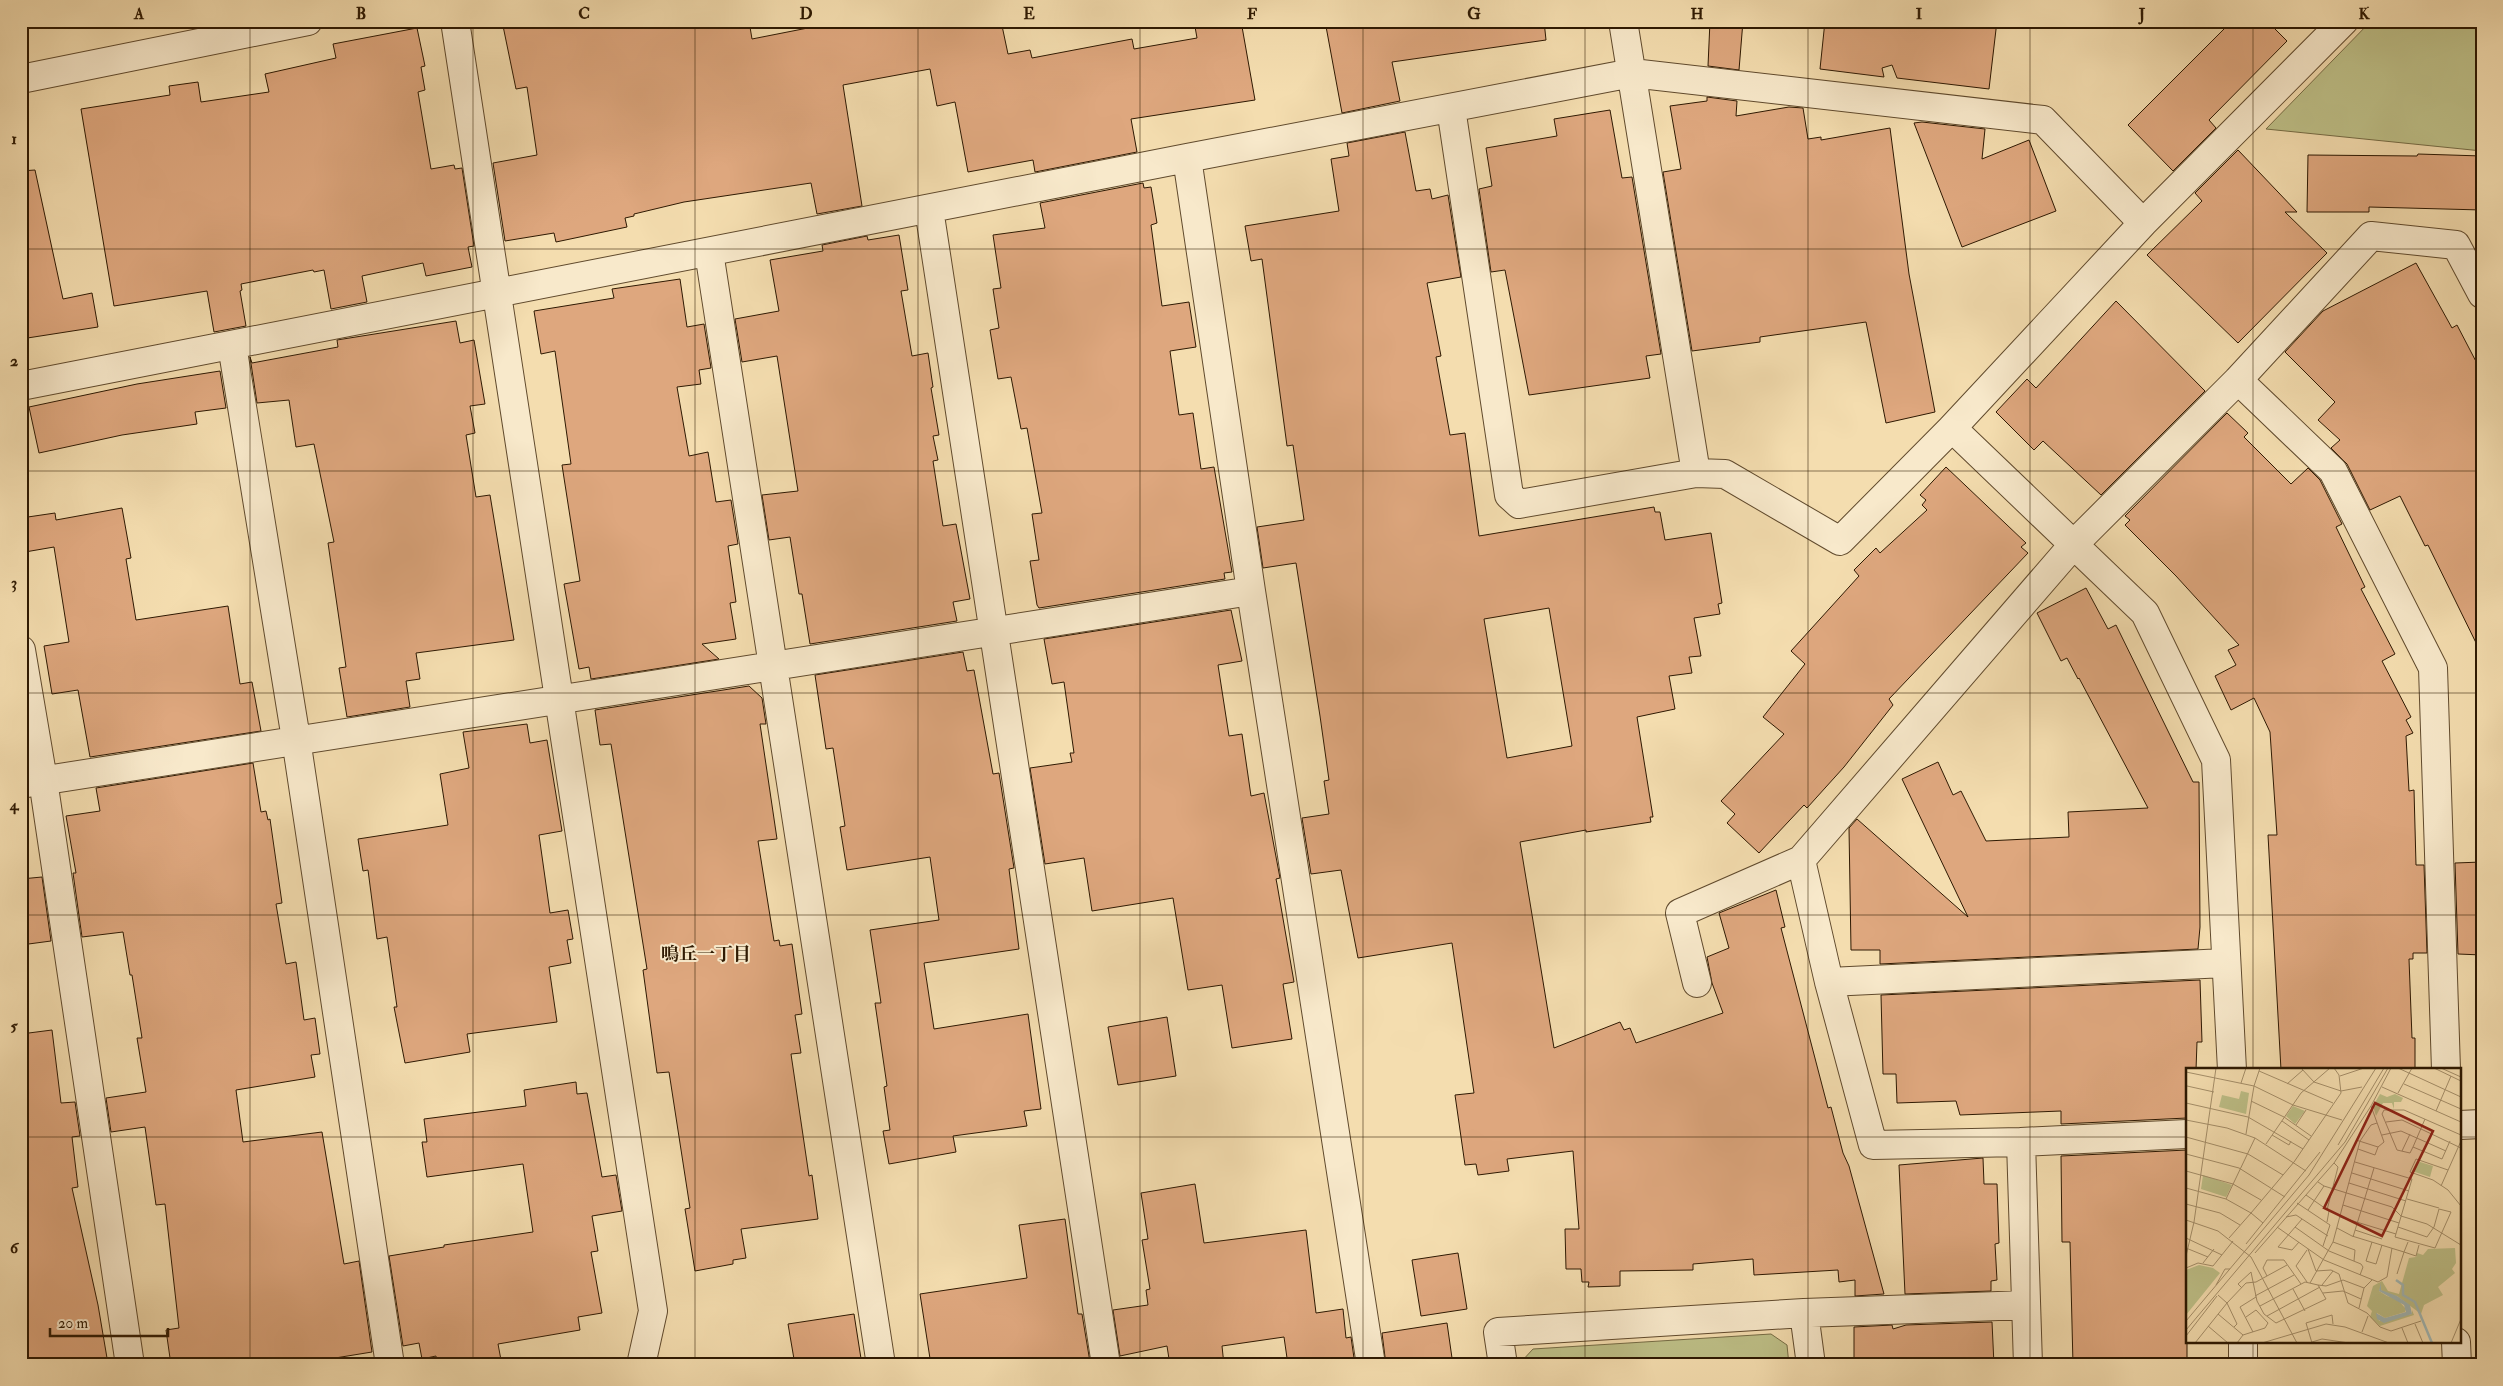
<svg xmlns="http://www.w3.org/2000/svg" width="2503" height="1386" viewBox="0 0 2503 1386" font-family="'IM FELL Double Pica','Noto Serif JP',serif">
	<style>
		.green { fill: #bec088; stroke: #766c45 }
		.building { fill: #dea77e; stroke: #2e1902; fill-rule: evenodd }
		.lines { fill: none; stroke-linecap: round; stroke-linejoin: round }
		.minor-casing { stroke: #604a2d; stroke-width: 30 }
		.minor { stroke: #f8e9cb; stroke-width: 28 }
		.grid { fill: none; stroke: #2e1902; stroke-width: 1; stroke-opacity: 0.55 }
		.labels { text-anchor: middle; stroke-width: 4; stroke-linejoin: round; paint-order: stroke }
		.neighbourhood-label { font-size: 18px; font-weight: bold; fill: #2e1902; stroke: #f8e9cb }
		.inset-river { fill: none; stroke: #a2b9b7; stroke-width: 2.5 }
		.inset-road { fill: none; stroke: #a58f6a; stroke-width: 1 }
		.view { fill: #8f2418; fill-opacity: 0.15; stroke: #8f2418; stroke-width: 2.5 }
		.inset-edge { fill: none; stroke: #2e1902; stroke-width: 2.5 }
		.neatline { fill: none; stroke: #2e1902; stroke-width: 2 }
		.grid-label { font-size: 16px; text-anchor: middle; font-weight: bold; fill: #2e1902 }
	</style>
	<rect width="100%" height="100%" fill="#f4ddaf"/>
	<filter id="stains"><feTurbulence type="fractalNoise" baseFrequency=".004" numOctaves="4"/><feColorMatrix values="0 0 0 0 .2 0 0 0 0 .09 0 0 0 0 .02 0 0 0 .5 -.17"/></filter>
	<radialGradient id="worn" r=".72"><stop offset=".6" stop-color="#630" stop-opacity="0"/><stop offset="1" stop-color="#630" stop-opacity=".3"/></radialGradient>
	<path class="green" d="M2371,21h111v130l-216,-22z
		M1771,1334l16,11 2,20h-268v-3l12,-13z"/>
	<path class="building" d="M502,21h142l1,6 29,-6h75l3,18 71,-14v-4h178l7,33 22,-4 2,8 100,-19 2,10 63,-11 -3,-17h47l14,79 -124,19 6,33 -102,20 -2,-12 -65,12 -13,-70 -18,4 -7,-37 -87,16 19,121 -45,8 -6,-31 -127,19 -50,12v2l-9,2 2,9 -71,15 -2,-9 -49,8 -12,-78 44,-8 -10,-68 -11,2z
		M1325,21h219l2,19 -154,22 8,39 -58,12z
		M1710,21h33l-4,49 -31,-4z
		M1825,21h172l-8,68 -92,-11 -5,-13 -10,3 2,9 -64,-8z
		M2232,21h35l20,20 -78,79 7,8 -43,43 -45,-46z
		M417,28l8,38 -4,1 4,23 -7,2 13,77 23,-4 1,4 7,-1 12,78 -6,1 4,20 -46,9 -3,-13 -61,13 5,26 -36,7 -7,-39 -10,2 -1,-2 -72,14 1,6 -2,1 6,35 -32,6 -7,-41 -93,15 -33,-197 89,-14 -1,-9 29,-4 3,20 68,-10 -4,-18 71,-16 -3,-14z
		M1707,97l30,4 -1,15 53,-9 14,1 5,31 13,-2v3l69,-12 19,146 26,138 -49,11 -20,-101 -106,15v5l-68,9 -29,-179 18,-3 -11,-63 37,-5z
		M1610,110l12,68 10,-1 29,177 -15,2 4,22 -121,17 -24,-125 -14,2 -12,-83 13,-3 -6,-38 71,-12 -3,-17z
		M1922,122l63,7 -3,30 47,-19 27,71 -94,36 -48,-124z
		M1405,132l11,59 14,-2 2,10 16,-4 13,82 -34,6 14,73 -5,1 14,78 15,-2 14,103 175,-29 1,5h5l5,28 46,-7 11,70 -4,1 2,10 -26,4 7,38 -12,1 3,16 -23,3 6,33 -38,8 16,100h-3l1,5 -65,10v-2l-66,12 34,206 66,-26 4,8 6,-2 6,15 87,-30 -11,-30 -5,-26 22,-9 -10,-35 57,-23 9,37 -4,1 47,180 3,-1 12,46 6,13 35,128 -29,2v-16l-16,2 -1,-12 -84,5 -1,-16 -60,5v6l-73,1v15l-32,1 1,-5h-7l-1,-13h-15l-1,-40h14l-6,-78 -66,8 2,12 -31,4 -2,-11 -11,1 -10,-70 19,-2 -22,-150 -94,15 -17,-88 -30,4 -9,-56 27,-4 -5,-33 5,-1 -9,-64 -24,-153 -33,5 -6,-41 47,-7 -11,-75 -6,1 -25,-187 -11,2 -6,-35 94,-15 -8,-52 18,-3 -2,-13zM1549,608l23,138 -65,12 -23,-139z
		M2238,150l59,62h-12l42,41 -89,90 -91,-88 55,-54 -7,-8z
		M2418,154l64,2v54l-113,-3v5h-62l1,-57 109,1z
		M35,170l28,129 29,-6 6,34 -77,12v-168z
		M1143,183l1,5 7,-1 6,36 -6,2 11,81 27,-4 7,45 -26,4 9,64 14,-2 8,56 13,-2 18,105 -8,1 1,6 -186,29 -2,-3 -7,-44 9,-1 -7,-46 10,-1 -15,-85 -6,1 -10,-52 -13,2 -8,-49 9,-2 -6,-39 8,-1 -8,-53 52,-7 -5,-25z
		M899,235l9,55 -7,1 11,65 16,-3 5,34 -2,1 8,47 -6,1 5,24 -5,1 10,65 13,-2 14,75 -17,3 4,19 -147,23 -8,-50h-3l-9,-57 -21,3 -7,-45 36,-4 -21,-135 -35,6 -7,-43 44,-8 -9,-51 53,-9 -1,-6 45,-9 1,4z
		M2416,263l36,65 5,-3 25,48v282l-54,-110 -3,1 -25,-50 -30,14 -23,-46 -16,-16 9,-8 -22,-20 17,-18 -50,-50 38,-41z
		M680,279l7,48 17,-3 7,44 -12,2 2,14 -24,3 12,69 19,-4 8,50 15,-2 7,44 -10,2 8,56 -6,1 6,36 -34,5 17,15 -128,20 -2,-12 -10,2 -15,-85 16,-3 -18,-116 9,-1 -16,-113 -14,3 -7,-43 80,-13 -2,-9z
		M2116,301l89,90 -104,104 -58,-54 -9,9 -38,-38 31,-33 9,9z
		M456,321l4,22 14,-3 11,64 -15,2 5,27 -9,2 10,62 14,-2 24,145 -98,13 4,26 -14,2 4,26 -63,10 -8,-49 7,-1 -18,-124 6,-1 -20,-98 -18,3 -7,-47 -32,3 -7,-46 2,6 86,-16 -1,-7z
		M220,371l6,37 -31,4 2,12 -75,11 -83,18 -10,-46 108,-23z
		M2227,413l21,20 -4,4 47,47 17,-16 12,12 22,44 -6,3 29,60 -4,2 34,65 -13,7 29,56 -5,3 7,13 -7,3 3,55 5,-1 2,75h8l3,88h-14v6h-4l3,79h3v32h-134l-13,-235h9l-7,-103 -16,-34 -23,12 -16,-34 21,-11 -8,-15 11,-5 -63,-69 -51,-51 5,-5 -5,-4z
		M1946,467l80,76 -5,4 7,6 -139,146 4,6 -49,62 -37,41 -3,-3 -45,48 -32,-30 8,-9 -14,-13 63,-67 -21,-17 42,-53 -14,-13 68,-75 -5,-6 22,-22 4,5 47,-43 -5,-5 4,-5 -6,-5z
		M122,508l9,50 -5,1 10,61 92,-14 12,78 12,-2 9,49 -171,26 -12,-67 -26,4 -8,-48 25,-4 -15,-95 -29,5 -4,-34 34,-5 1,7z
		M2086,588l22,41 8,-4 77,157h6l1,145 -2,22 -318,15v-14h-29l-2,-122 8,-9 111,98 -66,-138 36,-17 15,33 8,-4 25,50 83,-4 -1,-25 80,-4 -69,-130 -1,1 -11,-21 -6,3 -24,-48z
		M1231,610l11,51 -24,4 11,71 13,-2 9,62 13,-3 16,85 -4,1 1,5 17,98 -11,2 9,55 -60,9 -10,-63 -34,5 -15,-92 -81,13 -8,-53 -39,6 -15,-96 42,-6 -2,-9h4l-10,-71 -12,2 -8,-45z
		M963,652l4,19 7,-1 19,104 6,-1 15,95 -5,1 10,80 -95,14 10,66 94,-15 13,95 -17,2 3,15 -74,10 3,16 -67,12 -6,-33 7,-1 -6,-43 3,-1 -12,-83h6l-11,-73 69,-10 -9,-63 -83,13 -7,-43 5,-1 -12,-78 -7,1 -11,-74z
		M749,686l13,12 4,26h-6l17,115 -19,2 16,100 5,-1 1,6 12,-2 10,70 -7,1 6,38 -10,1 18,122 3,-1 6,44 -77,10 5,29 -13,2v4l-38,7 -10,-62 5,-1 -21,-136 -12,1 -14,-103 4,-1 -36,-225 -11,1 -5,-35z
		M527,724l3,19 17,-3 15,91 -23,4 11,78 18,-3 5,29 -6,1 4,23 -22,4 8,55 -90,12 3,18 -65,11 -11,-56h3l-10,-70 -10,2 -9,-69 -5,1 -5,-32 90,-14 -8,-51 29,-6 -6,-36z
		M253,763l8,49 5,-1 2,9 2,-1 12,84 -6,1 10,60 10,-2 8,58 11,-2 5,36 -9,1 4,22 -79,13 7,52 79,-10 22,132 15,-3 13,91 -43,7 1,6h-159l-5,-35 13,-2 -14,-124 -9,1 -11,-78 -34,5 -5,-34 40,-6 -9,-54h5l-10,-63h-2l-7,-43 -41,5 -9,-64h3l-10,-57 34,-5 -4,-23z
		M2482,862v93l-24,-1 -3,-91z
		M42,877l9,64 -30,4v-66z
		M2200,980l2,62h-5l-1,28h-9v48l-126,6v-13l-101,4 -4,-14 -59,2 -1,-29h-13l-2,-79z
		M1167,1017l9,59 -58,9 -10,-58z
		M52,1030l9,73 14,-1 5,34 -8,1 6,50 -6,1 26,117 9,53 -13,2 1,5h-74v-331z
		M576,1082l1,12 10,-1 15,84 14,-2 6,36 -30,5 6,35 -7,1 11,61 -24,4 2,13 -82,14 3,16 -23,5h-41l-1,-9 -14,3 -3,-16 -16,3 -14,-90 55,-9v-2l89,-13 -10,-68 -96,13 -5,-35h5l-3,-23 102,-13 -2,-16z
		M2187,1150v215h-114l-3,-123h-8l-1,-86z
		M1983,1158l1,26h13l2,59 -4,1 2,36 -6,1v10l-86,3 -6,-129z
		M1195,1184l9,59 102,-13 10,83 27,-4 3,29 5,-1 4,28h-67l-4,-28 -62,9 2,19h-49l-1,-7 -5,1 -2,-13 -47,10 -7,-46 35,-5 -2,-15 4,-1 -8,-49 6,-1 -7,-46z
		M1065,1219l13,95h4l8,48 -12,3h-147l-11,-71 107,-16 -8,-53z
		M1458,1253l9,56 -46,7 -9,-56z
		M854,1314l8,51h-67l-7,-41z
		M1992,1322l2,43h-140v-38l38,-2 1,4 13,-4z
		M1447,1323l6,42h-67l-4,-32z"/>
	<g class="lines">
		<g class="minor-casing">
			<path id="minor" d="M455,21l198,1290 -12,54
				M1623,21l73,452 29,1 115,67 112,-113 191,-205 201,-202
				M21,79l287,-58
				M1451,108l58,387 10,9 177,-31
				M1187,158l64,433 120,774
				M929,209l177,1156
				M709,252l172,1113
				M232,345l64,394 94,626
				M2238,380l95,91 100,197 13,402
				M21,386l1166,-228 445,-85 411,47 100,103
				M1952,428l193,185 71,147 16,310
				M21,650l22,130 87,585
				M21,784l1230,-193
				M1829,982l396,-19
				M1697,983l-17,-70 121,-53
				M2459,1125l23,-1
				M2021,1142l-148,3 -44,-163 -28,-122 273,-316 164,-164 133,-144 85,9 26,49
				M1804,1313l222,-8
				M2243,1342v23
				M2456,1342l1,23
				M1503,1365l-5,-33 306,-19 7,52
				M2028,1365l-7,-223 166,-8"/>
		</g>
		<use href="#minor" class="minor"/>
	</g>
	<path class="grid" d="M250,21v1344M473,21v1344M695,21v1344M918,21v1344M1140,21v1344M1363,21v1344M1585,21v1344M1808,21v1344M2030,21v1344M2253,21v1049M21,249h2461M21,471h2461M21,693h2461M21,915h2461M21,1137h2166M2459,1137h23M2253,1342v23"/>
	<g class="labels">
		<g class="neighbourhood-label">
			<text x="706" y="960">鳴丘一丁目</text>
		</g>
	</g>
	<g transform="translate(2186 1068)">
		<rect width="275" height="275" fill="#f4ddaf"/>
		<path d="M55,23l8,2 -3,21 -27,-7 3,-12 17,4zM194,26l7,3 8,-3 8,4 -2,4h-7v7l-2,-6h-9l-7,13 -3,-10zM107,38l12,5 -10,13 -9,-8zM231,93l16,5 -3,11 -18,-6zM17,107l29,10 -6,12 -25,-8zM269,180l1,15 -4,6 3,4 -17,14 5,8 -19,10 -3,9 -24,-18 -10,-1 -6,-5v-4l-2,5 8,5 10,3 9,10 -1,3 -20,6 -8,-5 2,8 33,-7v-4l2,5 -34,11 -10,-9 2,-6 -5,-5 6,-20 9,-5 6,10 11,3 10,-36 7,-1 1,-4 6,2 5,-6zM13,197l14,3 7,5 -34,42v-45z" fill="#bec088"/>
		<path d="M195,215v7l16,6 13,9 2,9 -28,9 -7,-4 -1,-6 9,5 21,-6 -2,-7 -25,-14z" fill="#a2b9b7"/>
		<path class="inset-river" d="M210,212l7,5v10l12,7 17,41"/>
		<path class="inset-road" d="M74,0l-6,18 39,19 49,15M115,0l13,14 27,9 21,-4M212,0l63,29M248,0l27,13M255,0l20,9M73,3l74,32M0,4l68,14 -8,48M154,8l24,-8M55,15l5,-15M101,16l16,-14M218,16l57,25M1,18l27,6M196,19l79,35M212,25l14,-25M65,33l33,16 27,19M0,35l62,14 55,32M250,43l15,-35M239,51l-12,28 29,12 8,-18M0,52l41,8 28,10 51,33M96,53l27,19M200,54l16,-2 59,28M110,57l10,-15M86,67l17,10 2,-4M196,67l19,-4 45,20M0,69l62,17 35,21M170,72l22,7 6,-5 -13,-36M80,76l35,-51 29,-25M152,77l46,-77M227,79l-3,6 -13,-3 -15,-36 2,-4h20l57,25M172,81l17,6 3,-8M216,83l8,-17M0,86l53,14 46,29M169,94l57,17 -17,58 40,11 16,-36 -12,-3 -5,18 -7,10 -29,-10M262,102l-32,-11 -6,13 23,8 15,10 13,16M0,103l47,13 28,16M166,105l57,18M132,114l6,4 68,21 9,9 26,8 34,21M163,115l57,18M255,118l20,-45M0,120l40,11M120,127l23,16 -2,11M221,131l32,9M111,135l33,22 -7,21M0,136l34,9 20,12M157,137l56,18M122,142l16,-24M141,142l11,-43 -4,-4M100,149l10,-2 32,21M154,149l56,17M0,152l32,11 33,26 46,86M77,155l-12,-10 43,-51 47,-69 -2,-18 -5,-7M91,159l47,33 54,22 9,-5 5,-29M109,159l34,24 32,13 2,3 -3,8M151,160l15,8 52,16 -7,22M169,162l27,9M167,169l21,-69M0,170l36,17M43,170l22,-25 -25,-14 29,-61M113,174l-7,8 -14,-3 24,-28M147,174l22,8 -1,11M186,174l-6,19 10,3 6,-19M222,174l-4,10 12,4 3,-11M60,176l74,-92M0,180l22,9M122,181l8,22 15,-1 8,4 9,29 19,10 13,14 11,4 30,-10M69,185l79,-90 37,-57 20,-38M0,188l8,-34 22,-154M17,195l11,-14M0,200l12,-5 15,3 20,-25M81,208l-4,-8 4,-8h17l17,24M121,214l-11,-16 11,-16M124,215l23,-41 27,-101 11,-16 6,-2M30,217l9,-16h5M132,217l8,1 17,-6 21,8M136,217l11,-14M56,220l-4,-4 13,-12 6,29 7,13 12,9 50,-24 -8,-14 -13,-3 -45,24M107,221l12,22M137,225l20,-2 18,8M69,228l39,-21M173,240l5,-20 8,-8M32,246l25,21M81,248l53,-29M60,249l10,-7 12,13 -3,5M0,253l123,-146 67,-107M229,256l8,19M22,258l20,17M48,259l3,-3 -10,-21 19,-20 10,-1 31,-17M216,260l6,15M0,262l159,-188 43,-74M67,264l-13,-25 16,-10M176,264l6,-16M0,268l31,-40M126,274l10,-3 27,4M9,275l32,-40 -9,-8M51,275l6,-8 22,-7M76,275l64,-19 19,3 44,16M126,275l-6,-20 26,-8 1,9M265,275l10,-24"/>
		<path class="view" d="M189,35l58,28 -51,105 -58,-28z"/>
		<rect width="275" height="275" class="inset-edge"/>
	</g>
	<rect width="2503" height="1386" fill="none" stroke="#f4ddaf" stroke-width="55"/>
	<path d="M50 1328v8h118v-8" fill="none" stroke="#2e1902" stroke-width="2.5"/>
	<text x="58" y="1328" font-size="15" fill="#2e1902" stroke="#f8e9cb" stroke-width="4" paint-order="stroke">20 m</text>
	<rect x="28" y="28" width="2448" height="1330" class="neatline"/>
	<g class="grid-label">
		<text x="139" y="19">A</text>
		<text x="361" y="19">B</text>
		<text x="584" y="19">C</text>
		<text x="806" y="19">D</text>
		<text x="1029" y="19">E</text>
		<text x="1252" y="19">F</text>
		<text x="1474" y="19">G</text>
		<text x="1697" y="19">H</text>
		<text x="1919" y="19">I</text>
		<text x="2142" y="19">J</text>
		<text x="2364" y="19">K</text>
		<text x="14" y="144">1</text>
		<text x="14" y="366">2</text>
		<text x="14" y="588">3</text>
		<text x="14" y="810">4</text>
		<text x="14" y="1031">5</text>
		<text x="14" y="1253">6</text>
	</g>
	<rect width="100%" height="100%" filter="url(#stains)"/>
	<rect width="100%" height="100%" fill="url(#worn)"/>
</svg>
